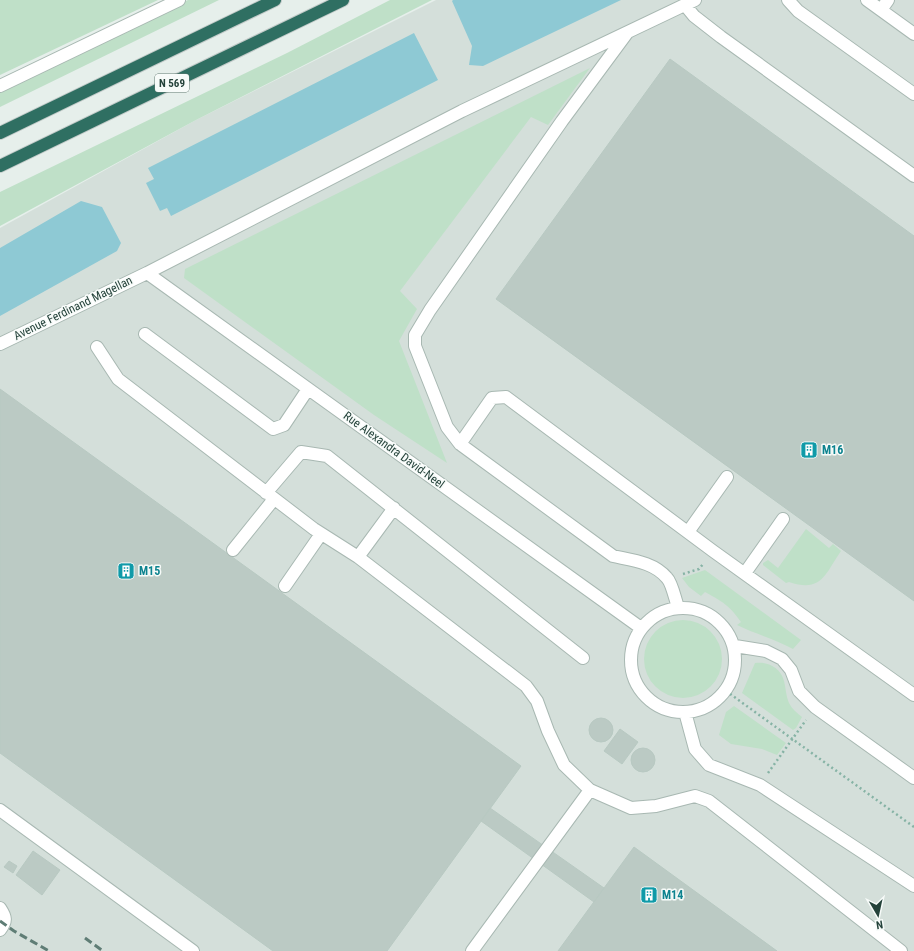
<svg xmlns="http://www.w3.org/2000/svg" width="914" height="951" viewBox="0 0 914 951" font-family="'Roboto Condensed',sans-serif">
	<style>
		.built { fill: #d4dfda }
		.green { fill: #bfe0c8 }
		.water { fill: #8ec9d4 }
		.building { fill: #bbcac4; stroke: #b8c9c2 }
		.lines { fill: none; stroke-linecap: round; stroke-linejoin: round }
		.minor-casing { stroke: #a8b8b2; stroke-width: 14 }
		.highway-casing { stroke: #c2cac8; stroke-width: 14 }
		.path { stroke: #86b3a5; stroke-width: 2.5; stroke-dasharray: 2 3; stroke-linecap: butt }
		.minor { stroke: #fff; stroke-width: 12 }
		.highway { stroke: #2f6f62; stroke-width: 12 }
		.rail { stroke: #5f7d75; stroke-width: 3; stroke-dasharray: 8 4; stroke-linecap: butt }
		.labels { text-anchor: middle; stroke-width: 3; stroke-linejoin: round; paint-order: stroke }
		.shield { fill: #f7fbf9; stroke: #637a73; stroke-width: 1 }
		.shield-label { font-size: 11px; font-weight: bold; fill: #24423a }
		.street-label { font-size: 12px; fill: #24423a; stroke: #f7fbf9 }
		.culture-label { font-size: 12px; font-weight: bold; fill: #0d838f; stroke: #f7fbf9; text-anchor: start }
	</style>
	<rect width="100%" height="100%" fill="#e6efeb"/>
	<path class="built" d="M436,0h478v951h-914v-723l196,-108z"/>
	<path class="green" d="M0,0h158l-158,75z
		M188,0h31l-219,107v-15z
		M390,0h42l-236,120 -196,106v-34l287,-139z
		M590,68l-42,57 -17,-8 -131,174 17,18 -18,32 48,122 -73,-48 -190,-137 1,-9z
		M806,529l23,19 4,-4 8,7c-16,23 -19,42 -52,31l-3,1 -23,-18v-2l5,-3 10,8z
		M705,570l96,70 -8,9c-18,-10 -38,-15 -56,-24l4,-3c-12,-17 -18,-20 -36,-30l-4,4 -12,-9 -7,-9z
		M644 659a39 39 0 1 1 78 0a39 39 0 1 1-78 0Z
		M755,663c12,-2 26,5 29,18 2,8 2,15 5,22 3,6 8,10 13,14l-6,11 -3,2 -51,-37z
		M734,706l52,37 -9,12 -15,-6 -31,-5 -12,-9 7,-23z"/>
	<path class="water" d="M453,0h168l-138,66 -14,-1 3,-19 -20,-45z
		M414,33l24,47 -267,136 -4,-8 -7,3 -14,-28 8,-4 -6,-11z
		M81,201l21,6 19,36 -4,8 -117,65v-68z"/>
	<path class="building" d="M670,59l244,177v365l-418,-302z
		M0,389l521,377 -134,185h-114l-273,-198z
		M589 730a12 12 0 1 1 24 0a12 12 0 1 1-24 0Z
		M620,729l18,13 -16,22 -18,-13z
		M631 760a12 12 0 1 1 24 0a12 12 0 1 1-24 0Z
		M490,808l114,80 -10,14 -113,-81z
		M634,847l143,104h-219z
		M33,851l27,19 -18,25 -26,-20z
		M9,861l8,5 -4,7 -9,-6z"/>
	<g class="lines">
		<g class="minor-casing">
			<path id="minor" d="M788,0l10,11 116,83
				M867,0l47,34
				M685,5l9,11 27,21 193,139
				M881,10l7,-10
				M627,33l-65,88 -132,189 -15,25v11l32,81 13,17 153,112c18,4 41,6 54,22 5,5 8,21 11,29
				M0,86l179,-86
				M147,273l494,355
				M145,334l128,95 11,-4 24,-36
				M0,344l147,-71 315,-162 233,-111
				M97,347l21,32 196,150 44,28 168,129 11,15 11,30 16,34 26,25 41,18 25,-2 39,-10 14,5 192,150
				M460,444l32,-46 14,-1 207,154 201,144
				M266,493l35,-41 26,4 256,202
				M688,532l39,-55
				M233,550l41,-51
				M358,557l36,-49
				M745,573l38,-54
				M285,586l36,-52
				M631 660a52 52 0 1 1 104 0a52 52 0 1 1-104 0Z
				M735,646l31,5 16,8 9,11 8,21 16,16 99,71
				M685,712l10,37 14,16 51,20 154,101
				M0,810l193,141
				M0,908c6,9 7,13 0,22
				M472,951l118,-161"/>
		</g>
		<g class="highway-casing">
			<path id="highway" d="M0,133l275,-133
				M0,166l343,-166"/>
		</g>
		<path class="path" d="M683,574l16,-5 4,-5
			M726,691l188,136
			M768,773l38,-53"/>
		<use href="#minor" class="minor"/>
		<use href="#highway" class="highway"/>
		<path class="rail" d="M0,921l14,10 35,20
			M85,938l18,13"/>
	</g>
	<defs>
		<g id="building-square" transform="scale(0.9)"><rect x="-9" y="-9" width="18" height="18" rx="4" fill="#0f9aa8" stroke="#f7fbf9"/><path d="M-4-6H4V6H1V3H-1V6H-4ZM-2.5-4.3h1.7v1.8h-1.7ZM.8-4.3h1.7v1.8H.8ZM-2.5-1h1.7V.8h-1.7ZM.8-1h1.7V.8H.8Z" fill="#fff"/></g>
	</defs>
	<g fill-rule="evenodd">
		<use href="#building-square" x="809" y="450"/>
		<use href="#building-square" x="126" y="571"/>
		<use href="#building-square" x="649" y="895"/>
	</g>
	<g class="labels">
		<rect class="shield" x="155" y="74" width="34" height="18" rx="3"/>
		<g class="shield-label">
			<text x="172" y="87">N 569</text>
		</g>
		<g class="street-label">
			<text transform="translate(73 308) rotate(-26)" y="4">Avenue Ferdinand Magellan</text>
			<text transform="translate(394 450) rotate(36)" y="4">Rue Alexandra David-Neel</text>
		</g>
		<g class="culture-label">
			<text x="822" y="454">M16</text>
			<text x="139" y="575">M15</text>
			<text x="662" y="899">M14</text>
		</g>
	</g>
	<g transform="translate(878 915) rotate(171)" stroke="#f7fbf9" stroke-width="3" paint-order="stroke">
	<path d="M0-3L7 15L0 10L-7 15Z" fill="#24423a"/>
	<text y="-6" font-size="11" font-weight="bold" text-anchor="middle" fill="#24423a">N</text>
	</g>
</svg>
